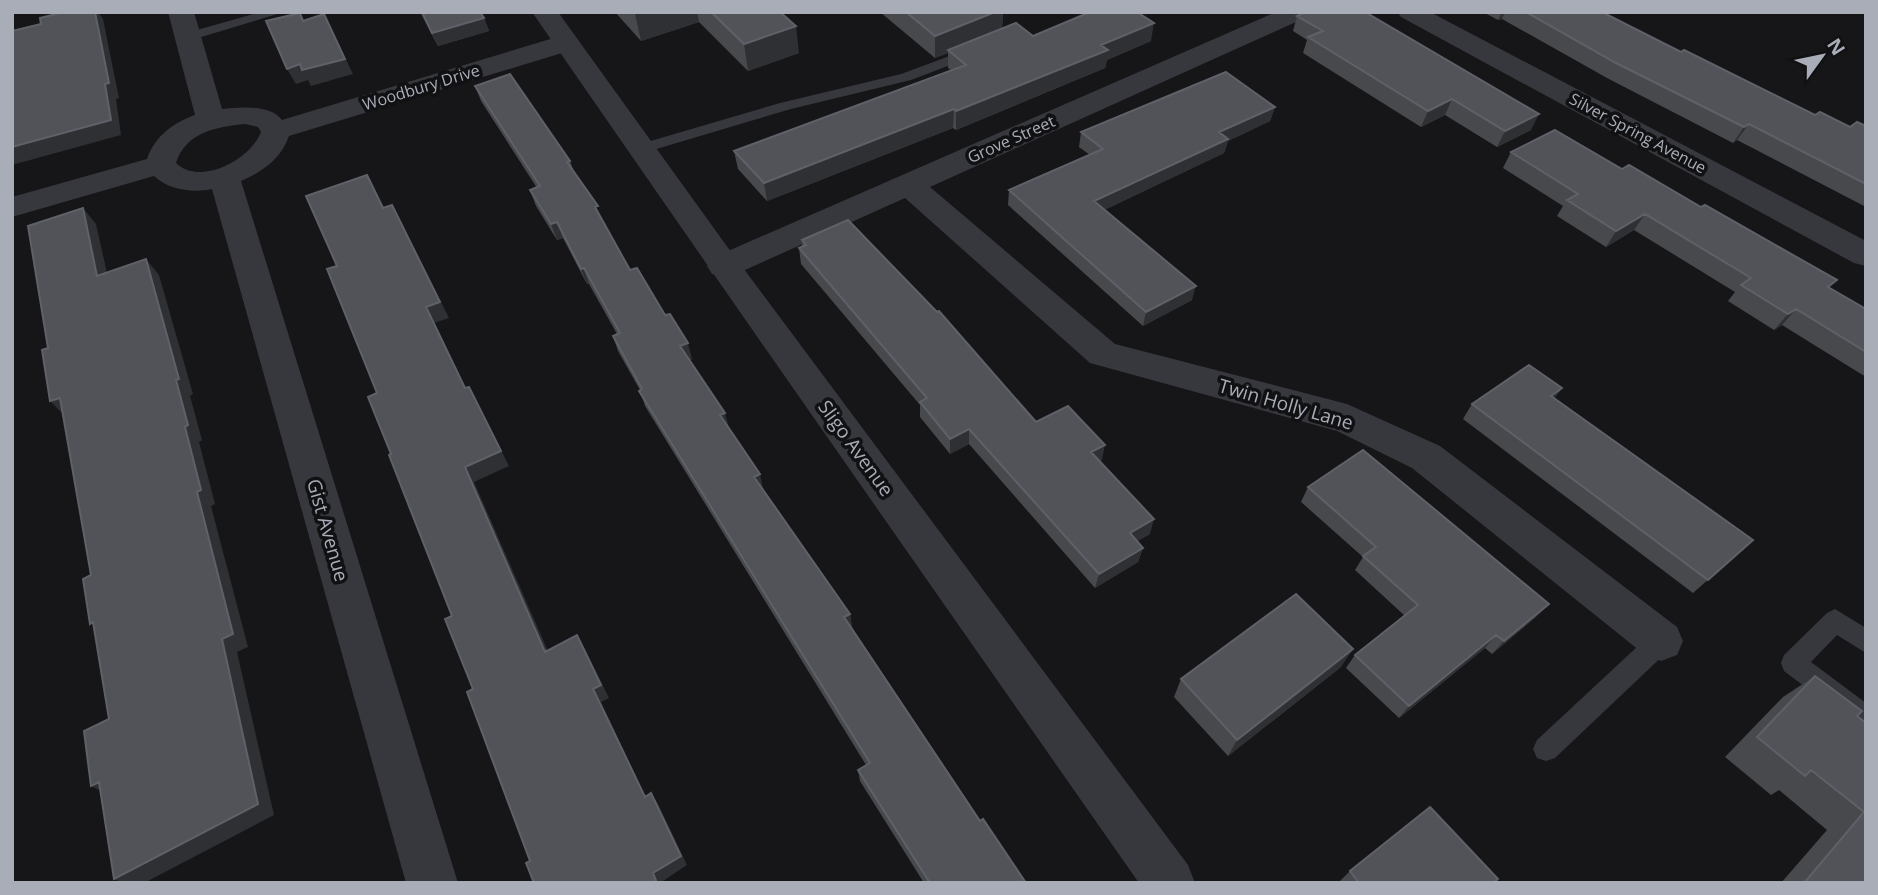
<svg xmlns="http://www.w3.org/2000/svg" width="1878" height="895" viewBox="0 0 1878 895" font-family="'Open Sans',sans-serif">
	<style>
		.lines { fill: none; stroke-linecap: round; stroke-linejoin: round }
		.service { fill: #37383d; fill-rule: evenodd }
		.minor { fill: #37383d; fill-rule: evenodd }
		.tertiary { fill: #37383d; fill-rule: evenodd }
		.wall { fill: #47494d }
		.shaded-wall { fill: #2f3033 }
		.building { fill: #525359; stroke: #5f6168; stroke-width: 2 }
		.labels { text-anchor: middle; stroke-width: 7; stroke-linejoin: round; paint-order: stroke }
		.far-street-label { font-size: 16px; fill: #a8adb8; stroke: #111113 }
		.street-label { font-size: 19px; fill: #a8adb8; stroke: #111113 }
	</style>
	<rect width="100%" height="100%" fill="#161618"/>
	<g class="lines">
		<path class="service" d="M260,12h24l-96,29 -7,-4 2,-3z
			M974,47l5,1 2,3 -2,3 -68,26 -120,29 -148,44 -8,-5 2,-3 143,-42 121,-29z
			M1835,609l31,19v25l-29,-18 -26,27 55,41v27l-9,-4 -73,-55 -3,-8 3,-8 43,-42z
			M1661,630l9,3 3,8 -3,8 -115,109 -9,3 -9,-3 -4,-9 4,-9 115,-107z"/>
		<path class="minor" d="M168,12h26l28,97c18,-2 48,-5 60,11l275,-83 9,-2 9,2 4,6 -4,6 -286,87c-8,23 -27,36 -48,45l217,702h-52l-194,-694c-18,4 -44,1 -58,-13l-142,41v-20l135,-38c8,-23 26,-36 48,-44zM245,124l13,3 3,5c-10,27 -60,55 -85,31 10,-31 40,-36 69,-39z
			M1276,12h35l-4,5 -377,170 185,157 232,60 93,42 237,181 6,14 -6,14 -16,6 -16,-6 -233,-187 -75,-37 -247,-68 -185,-165 -169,76 -12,3 -12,-3 -5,-8 5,-8z
			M1397,12h33l436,229v25l-12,-3 -453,-246z"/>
		<path class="tertiary" d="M532,12h26l168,233 462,620 7,18h-56c-203,-290 -406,-580 -607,-871z"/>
	</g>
	<path class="wall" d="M420,12h60l4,6 5,13 -51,15z
		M615,12h165l19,41 -51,18 -49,-49 -58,19z
		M880,12h123l-1,16 31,8 118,5 -44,19 -2,8 -149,62 -3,-2 -186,73 -29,-32 -4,-18 217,-81 -3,-2v-15l-13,5z
		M1483,12h119l79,40 134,63 35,12 16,-1v81l-129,-67 -4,3 -126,-65 -105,-59 -4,1z
		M1297,16l234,114 -34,17 -52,-32 -24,12 -118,-74 4,-13 -14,-9z
		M475,86l95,75 4,11 56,98 62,89 -3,1 74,129 87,125 2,14 128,193 46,62h-102l-64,-102 -2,-11 8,-5 -221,-359 -5,-16 -22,-39 -5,-15 4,-2 -28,-50h-2l-24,-46 -6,2 -21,-34 -6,-16 7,-2 -56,-87z
		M1275,107l-5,14 -42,20 -4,12 -120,57 88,90 -49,26 -135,-121 1,-15 81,-35 -11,-8 2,-15z
		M1511,152l111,17 244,140v68l-84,-52 -8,5 -46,-29 7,-9 -101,-62 -28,17 -49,-31 6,-10 -60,-38z
		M802,240l234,182 66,38 -3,1 51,73 -13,7 6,7 -5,14 -43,26 -126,-144 -19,10 -30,-37v-12l-119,-141 -2,-16 3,-1z
		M1562,388l-8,11 199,141 -60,53 -230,-174 9,-15z
		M1308,487l228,130 -44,37 -7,-6 -86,70 -53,-50 9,-13 50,-39 -50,-46 8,-13 -62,-55z
		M1341,667l-113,89 -54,-59 7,-18z
		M1815,676l42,40 9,7v160h-85l46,-53 -48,-40 -8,5 -46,-38 58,-60z
		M1350,871l143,12h-152l-1,-2z"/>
	<path class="shaded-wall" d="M95,12h3l5,7 16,79 -3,1 5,36 -109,30v-18z
		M640,12h57l2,10 -58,19 -6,-27z
		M995,12h8l-1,19 -54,19v3l-13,5v-22z
		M1502,12h3l-3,7 -4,1z
		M324,14l29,60 -42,12 -3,-6 -12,4 -9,-15z
		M484,18l5,13 -51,15 -6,-13z
		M1154,23l-3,18 -44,19 -2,8 -149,62v-19l145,-66z
		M796,26l3,27 -51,18 -4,-27z
		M1452,99l-7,16 -24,12 7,-16z
		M1275,107l-5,14 -42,20 -4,12 -132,63 2,-15 125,-69z
		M954,109l-1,19 -186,73 -3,-18z
		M1539,114l-8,16 -34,17 8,-16z
		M1749,124l-12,16 -4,3 11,-16z
		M392,205l57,113 -15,5 40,81 -48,-97z
		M83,208l13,16 15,67 -14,-15z
		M1645,214l-11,16 -28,17 10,-16z
		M557,222l6,16 -6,2 -6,-16z
		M146,259l13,16 34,119 -3,2 12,44 -3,2 16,62 -4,2 37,141 -11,5 37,163 -130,68h-21l-9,-4 108,-240 -37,-212z
		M584,268l5,16h-2l-6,-15z
		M1196,286l-4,14 -49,26 3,-14z
		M1796,309l-14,16 -8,5 14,-16z
		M688,343l4,16 -8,3 -4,-16z
		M469,387l40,79 -35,16 80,183 -9,-13 -80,-185z
		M1562,388l-11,15v-7z
		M60,398l6,19 -16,-16z
		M725,413l4,15 -9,-13z
		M969,429v15l-19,10v-15z
		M1105,445l-3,15 -14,7 3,-15z
		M760,474l3,15 -5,3 -4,-15z
		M1154,519l-4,15 -24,14 4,-15z
		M1143,548l-5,14 -43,26 4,-14z
		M1549,604l-13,13 -44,37 12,-13z
		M850,614l2,14 -8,-11z
		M577,635l8,14 24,49 -8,4 50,106 -6,-11 -52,-108z
		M1496,635l-11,13 -86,70 10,-12z
		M1353,649l-12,18 -113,89 9,-16z
		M99,782l12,14 -20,-10z
		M651,793l7,11 29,61 -27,18h-3l-4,-10z"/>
	<path class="building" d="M64,12h31l14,71 -4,1 6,36 -99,27v-116l29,-7 -1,-6z
		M422,12h58l4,6 -52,15z
		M711,12h69l16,14 -52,18z
		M906,12h89l-60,24z
		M1090,12h47l17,11 -53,22 7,5 -152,61 -2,-2 -190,74 -30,-32 232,-86 -18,-15 68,-27 17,13z
		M1306,12h59l174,102 -34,17 -53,-32 -24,12 -120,-74 15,-6 -26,-15z
		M1526,12h76l79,40 3,-2 131,65 5,-3 30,15 7,-5 9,4v58l-117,-60 -5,3 -128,-64z
		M300,13l3,8 21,-7 21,45 -43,11 -2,-6 -13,5 -21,-48z
		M1226,72l49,35 -56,25 9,7 -134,62 102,85 -50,26 -137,-122 94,-41 -22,-17z
		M510,74l60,87 -3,1 31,44 -3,1 35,63 7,-2 28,47 5,-1 18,29 -8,3 45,67 -5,2 40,59 -6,3 96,137 -6,3 136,204 3,-2 43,64h-96l-72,-113 12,-7 -231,-372 3,-2 -29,-53 7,-3 -36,-65 -3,1 -24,-47 -6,2 -21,-34 10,-4 -65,-100z
		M1555,130l67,39 7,-4 72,42 4,-2 132,75 -9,7 38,22v43l-70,-43 -8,5 -47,-29 10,-7 -106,-64 -29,17 -49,-31 11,-6 -67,-42z
		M367,175l16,33 9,-3 48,97 -14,5 39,81 4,-1 32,64 -36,16 80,185 32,-17 24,50 -8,4 52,108 6,-4 30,63 -28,17 4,10h-123l-8,-20 4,-2 -63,-169 6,-3 -28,-70 7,-3 -63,-161 2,-1 -23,-57 9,-4 -50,-124 10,-3 -31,-70z
		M83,208l14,68 49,-17 33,120 -3,1 12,45 -3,2 16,63 -4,2 36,142 -11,5 36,165 -144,75 -15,-97 -8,4 -7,-55 25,-12 -16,-97 -3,2 -7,-45 8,-4 -31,-177 -10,3 -8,-51 6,-2 -20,-122z
		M848,220l89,92 2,-1 97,111 32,-16 37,39 -14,7 63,67 -24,14 13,15 -44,26 -130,-145 -19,10 -30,-37 7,-4 -128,-150 7,-3 -4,-5z
		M1529,365l33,23 -11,8 202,144 -45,40 -236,-176z
		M1363,450l186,154 -45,37 -8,-6 -87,71 -54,-51 63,-50 -55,-49 13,-9 -68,-60z
		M1296,594l57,55 -116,91 -56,-61z
		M1815,676l47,35 -5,5 9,7v160h-62l60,-71 -53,-42 -6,6 -48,-39z
		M1430,807l68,72 -5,4h-134l-9,-12z"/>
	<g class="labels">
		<g class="far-street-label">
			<text transform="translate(421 87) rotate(-17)" y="6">Woodbury Drive</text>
			<text transform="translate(1638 133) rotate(28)" y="6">Silver Spring Avenue</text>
			<text transform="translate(1011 139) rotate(-24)" y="6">Grove Street</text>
		</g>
		<g class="street-label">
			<text transform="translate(1286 404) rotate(16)" y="7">Twin Holly Lane</text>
			<text transform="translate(856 448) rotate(54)" y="7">Sligo Avenue</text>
			<text transform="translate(328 530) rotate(74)" y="7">Gist Avenue</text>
		</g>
	</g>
	<rect width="1878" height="895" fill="none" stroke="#a8adb8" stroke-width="28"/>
	<g transform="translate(1822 56) rotate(57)" stroke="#111113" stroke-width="5" paint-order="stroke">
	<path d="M0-5L12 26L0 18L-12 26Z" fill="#a8adb8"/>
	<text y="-10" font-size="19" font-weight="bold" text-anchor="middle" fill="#a8adb8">N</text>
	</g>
</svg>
